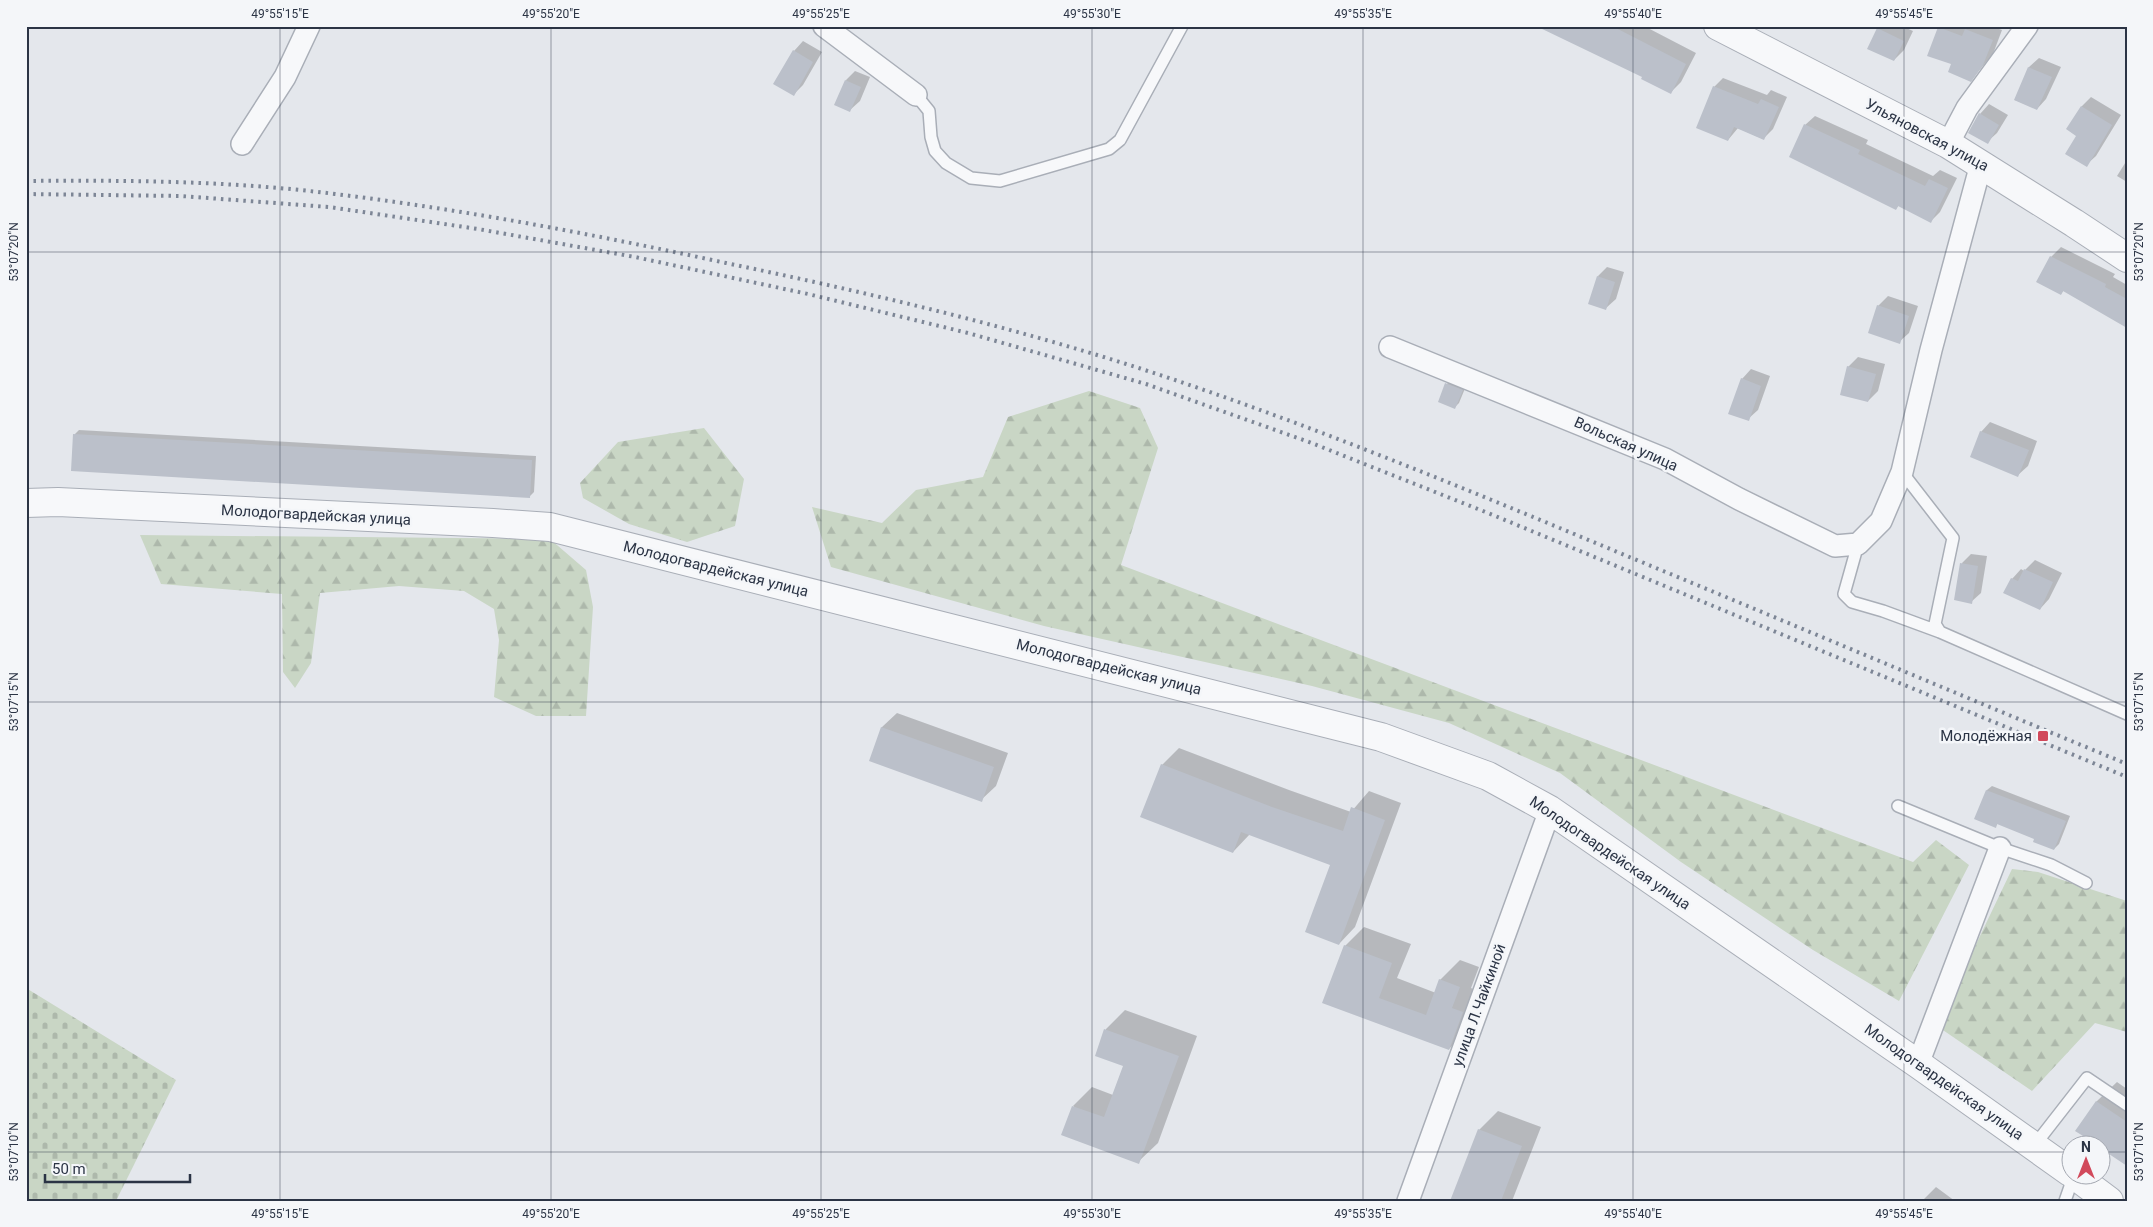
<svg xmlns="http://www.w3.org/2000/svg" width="2153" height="1227" viewBox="0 0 2153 1227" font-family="Roboto,sans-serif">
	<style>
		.forest { fill: url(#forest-firs) }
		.cemetery { fill: url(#cemetery-stones) }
		.shadow { fill: #0003 }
		.building { fill: #bbc0ca }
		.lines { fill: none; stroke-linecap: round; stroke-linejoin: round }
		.service-casing { stroke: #a9aeb7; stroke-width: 14 }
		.minor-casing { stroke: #a9aeb7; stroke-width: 24 }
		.tertiary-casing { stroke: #a9aeb7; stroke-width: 30 }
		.service { stroke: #f7f8fa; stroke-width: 11 }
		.minor { stroke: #f7f8fa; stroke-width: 21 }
		.tertiary { stroke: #f7f8fa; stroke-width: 28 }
		.rail { stroke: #7d8696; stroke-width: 4; stroke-dasharray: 2.5 5; stroke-linecap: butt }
		.ticks { fill: none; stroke: #2b3445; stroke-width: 1; stroke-opacity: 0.45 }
		.poi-dot { fill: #d1495b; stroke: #f4f6f9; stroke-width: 2 }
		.labels { text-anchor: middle; stroke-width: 5; stroke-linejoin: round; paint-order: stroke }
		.street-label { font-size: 15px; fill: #2b3445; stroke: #f4f6f9 }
		.poi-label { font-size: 15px; fill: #2b3445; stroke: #f4f6f9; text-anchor: end }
		.neatline { fill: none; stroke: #2b3445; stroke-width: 2 }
		.ticks-label { font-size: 12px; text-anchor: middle; fill: #2b3445 }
	</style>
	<defs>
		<pattern id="forest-firs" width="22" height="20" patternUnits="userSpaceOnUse" patternTransform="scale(1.25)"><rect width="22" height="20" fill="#c9d6c5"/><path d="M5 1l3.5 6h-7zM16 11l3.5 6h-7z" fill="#adb8ab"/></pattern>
		<pattern id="cemetery-stones" width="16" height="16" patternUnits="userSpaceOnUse" patternTransform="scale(1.25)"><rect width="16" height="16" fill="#c9d6c5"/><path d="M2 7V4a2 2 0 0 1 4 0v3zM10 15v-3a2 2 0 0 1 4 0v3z" fill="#adb8ab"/></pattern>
	</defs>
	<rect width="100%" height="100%" fill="#e4e7ec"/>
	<path class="forest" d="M1089,391l51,17 18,40 -37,117 792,297 23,-22 33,25 -70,136 -86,-51 -132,-88 -121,-89 -111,-50 -137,-37 -268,-60 -213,-59 -19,-60 70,16 34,-33 67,-13 25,-60z
		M704,428l40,51 -9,47 -48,16 -58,-18 -46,-26 -3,-15 38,-41z
		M140,535l410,4 36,31 7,37 -7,109h-50l-42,-19 5,-57 -5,-31 -30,-18 -65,-5 -79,7 -9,70 -16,25 -12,-16 -1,-78 -121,-10z
		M2012,869l26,3 89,29v131l-32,-9 -63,68 -95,-65z"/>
	<path class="cemetery" d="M26,988l150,92 -60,121h-90z"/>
	<path class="shadow" d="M1543,26h101l52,27 -15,29 -11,11 -26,-17z
		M1881,26h21l11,5 -9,19 -10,10 -16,-31z
		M1941,26h50l11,4 -9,24 -23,27 -31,-53z
		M803,41l19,11 -19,33 -10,10 1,-44z
		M2039,58l22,9 -15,32 -9,10 -22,-9 14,-33z
		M855,71l15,6 -10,24 -10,9 -4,-30z
		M1723,78l44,17 4,-5 16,7 -14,32 -10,10 -25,-11 -10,12 -14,-53z
		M2091,97l30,18 -25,41 -10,9 -8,-30 -10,-6 14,-23z
		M1989,104l19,11 -11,18 -10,9 -7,-28z
		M1815,116l53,24 -2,4 67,32 7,-6 17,8 -17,34 -9,9 -32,-16 -3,4 -91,-84z
		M2127,160v22l-10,-6z
		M2061,247l54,27 -2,3 14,8v37l-63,-32 -3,4 -10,-37z
		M1607,267l17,5 -8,27 -10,9 -8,-32z
		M1888,296l30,10 -9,27 -10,9 -21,-36z
		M1858,357l27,7 -7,27 -10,10 -20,-34z
		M1751,369l19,7 -12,34 -10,9 -6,-40z
		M1451,379l15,7 -7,17 -4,4 -8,-23z
		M1990,422l47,19 -9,25 -10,9 -37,-43z
		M79,430l457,26 -2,36 -5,5 -456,-27 2,-36z
		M1971,554l16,2 -6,37 -10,9 -9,-39z
		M2035,560l27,13 -13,26 -9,10 -28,-30 9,-10 3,2z
		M897,713l111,40 -12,33 -15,14 -111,-40 12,-33z
		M1179,748l110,42 62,22 18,-21 32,12 -46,124 -16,17 -7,-80 -82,-30 -17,18 -71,-87z
		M1992,786l78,30 -11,28 -5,5 -18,-11 -38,-15 -2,3 -20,-7 11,-29z
		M1364,927l47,17 -14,34 39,15 4,-13 20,-20 19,7 -8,21 11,5 -14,37 -19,19 -125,-47 21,-56z
		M1125,1010l72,26 -39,107 -20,19 -65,-56 19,-19 21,8 11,-30 -28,-10 10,-26z
		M2117,1082l10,7v75l-27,-20 -23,-14 20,-29z
		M1498,1111l43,16 -29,74h-60l27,-71z
		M1936,1187l19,14h-33z"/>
	<path class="building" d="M1536,26h76l74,38 -15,30 -30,-15 1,-2z
		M1938,27l24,9 3,-7 28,11 -10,25 -12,17 -23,-10 3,-8 -24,-8z
		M1877,28l27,13 -10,20 -27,-12z
		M793,50l20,12 -19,34 -21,-12z
		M2028,67l24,10 -15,33 -23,-10z
		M845,80l16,7 -11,25 -16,-7z
		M1713,86l45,18 3,-5 18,8 -15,33 -30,-13 -6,14 -32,-13z
		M2081,106l31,19 -25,42 -22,-13 11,-18 -10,-7z
		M1979,113l20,12 -11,19 -20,-11z
		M1804,124l56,26 -2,4 67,32 4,-7 19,9 -17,35 -33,-17 -2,4 -107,-53z
		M2050,256l56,28 -1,3 22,12v29l-64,-37 -2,4 -25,-13z
		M1597,276l18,6 -9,28 -18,-6z
		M1877,305l32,11 -9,28 -32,-11z
		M1847,366l29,8 -8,28 -28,-7z
		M1741,378l20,8 -12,35 -21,-7z
		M1445,383l18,7 -8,19 -17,-7z
		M1980,431l49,19 -11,27 -48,-20z
		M73,434l459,26 -2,38 -459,-27z
		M1960,563l18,3 -6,38 -18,-4z
		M2024,569l29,13 -13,28 -37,-17 8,-15 7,3z
		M881,727l113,40 -12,35 -113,-41z
		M1161,764l111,43 71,24 8,-24 34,13 -46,125 -34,-13 25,-67 -89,-33 -8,21 -93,-36z
		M1986,790l80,31 -12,29 -21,-8 1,-3 -37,-15 -1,4 -22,-9z
		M1344,945l48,18 -13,35 47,17 13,-36 21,8 -8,21 11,4 -14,38 -127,-47z
		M1104,1029l75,27 -40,108 -78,-29 11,-29 32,11 19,-51 -28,-10z
		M2096,1101l31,21v44l-27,-18v-4h-4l-21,-13z
		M1478,1129l44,17 -21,55h-51z"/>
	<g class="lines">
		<g class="service-casing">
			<path id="service" d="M916,95l13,16 2,26 4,14 11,12 25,15 29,3 109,-32 11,-9 62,-114
				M1902,472l51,66 -18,86 5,8 187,82
				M1858,544l-14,50 8,8 31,9 57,21
				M1898,806l102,42 51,17 35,18
				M2034,1146l53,-68 40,27
				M2065,1201l9,-26"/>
		</g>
		<g class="minor-casing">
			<path id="minor" d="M824,26l92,69
				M242,144l43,-67 24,-51
				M1948,144l19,-36 60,-82
				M1390,347l275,112 74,40 96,47 23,-2 23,-23 21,-49 29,-122 50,-186
				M1918,1064l82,-216
				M1408,1201l142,-391"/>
		</g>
		<g class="tertiary-casing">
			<path id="tertiary" d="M1718,26l230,118 126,79 53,35
				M26,503l32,-1 435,21 57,4 831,210 107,39 62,34 368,254 152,108
				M2073,1174l36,27"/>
		</g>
		<use href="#service" class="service"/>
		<use href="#minor" class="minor"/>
		<use href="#tertiary" class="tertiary"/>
		<path class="rail" d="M26,181c103,-1 207,0 309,13 131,16 262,41 391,69 144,30 288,64 428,110 160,53 317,118 473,183 167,69 333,139 500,208
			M26,194l155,2 148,11 149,22 157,28 173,37 160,39 178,51 163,58 179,71 639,264"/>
	</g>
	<path class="ticks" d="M280,26v1175M551,26v1175M821,26v1175M1092,26v1175M1363,26v1175M1633,26v1175M1904,26v1175M26,252h2101M26,702h2101M26,1152h2044M2100,1152h27"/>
	<rect class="poi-dot" x="2037" y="730" width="12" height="12" rx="2.5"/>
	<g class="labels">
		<g class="street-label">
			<text transform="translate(1927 135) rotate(28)" y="5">Ульяновская улица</text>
			<text transform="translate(1626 444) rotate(24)" y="5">Вольская улица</text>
			<text transform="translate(316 515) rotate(3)" y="5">Молодогвардейская улица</text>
			<text transform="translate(716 569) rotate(14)" y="5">Молодогвардейская улица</text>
			<text transform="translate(1109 667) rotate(14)" y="5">Молодогвардейская улица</text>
			<text transform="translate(1610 853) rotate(34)" y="5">Молодогвардейская улица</text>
			<text transform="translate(1479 1005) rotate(-70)" y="5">улица Л.Чайкиной</text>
			<text transform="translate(1944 1082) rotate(35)" y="5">Молодогвардейская улица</text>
		</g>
		<g class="poi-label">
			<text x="2032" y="741">Молодёжная</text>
		</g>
	</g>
	<rect width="2153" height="1227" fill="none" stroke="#f4f6f9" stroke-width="55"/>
	<g transform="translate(2086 1160)"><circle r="24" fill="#f4f6f9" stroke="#a4a8b1"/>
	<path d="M0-4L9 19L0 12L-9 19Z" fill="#d1495b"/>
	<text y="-8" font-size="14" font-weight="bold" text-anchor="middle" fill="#2b3445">N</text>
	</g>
	<path d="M45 1174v8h145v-8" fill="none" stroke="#2b3445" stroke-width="2.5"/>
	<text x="52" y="1174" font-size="15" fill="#2b3445" stroke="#f4f6f9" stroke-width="4" paint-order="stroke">50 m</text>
	<rect x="28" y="28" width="2098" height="1172" class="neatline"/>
	<g class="ticks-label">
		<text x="280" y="18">49°55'15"E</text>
		<text x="551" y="18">49°55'20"E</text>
		<text x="821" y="18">49°55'25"E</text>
		<text x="1092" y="18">49°55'30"E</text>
		<text x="1363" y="18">49°55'35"E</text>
		<text x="1633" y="18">49°55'40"E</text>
		<text x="1904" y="18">49°55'45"E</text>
		<text transform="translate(14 252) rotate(-90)" y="4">53°07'20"N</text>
		<text transform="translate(2139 252) rotate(-90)" y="4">53°07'20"N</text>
		<text transform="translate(14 702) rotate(-90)" y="4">53°07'15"N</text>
		<text transform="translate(2139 702) rotate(-90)" y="4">53°07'15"N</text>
		<text transform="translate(14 1152) rotate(-90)" y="4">53°07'10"N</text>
		<text transform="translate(2139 1152) rotate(-90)" y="4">53°07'10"N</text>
		<text x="280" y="1218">49°55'15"E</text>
		<text x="551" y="1218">49°55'20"E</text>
		<text x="821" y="1218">49°55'25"E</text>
		<text x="1092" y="1218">49°55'30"E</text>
		<text x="1363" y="1218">49°55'35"E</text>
		<text x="1633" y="1218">49°55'40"E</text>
		<text x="1904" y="1218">49°55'45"E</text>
	</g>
</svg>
